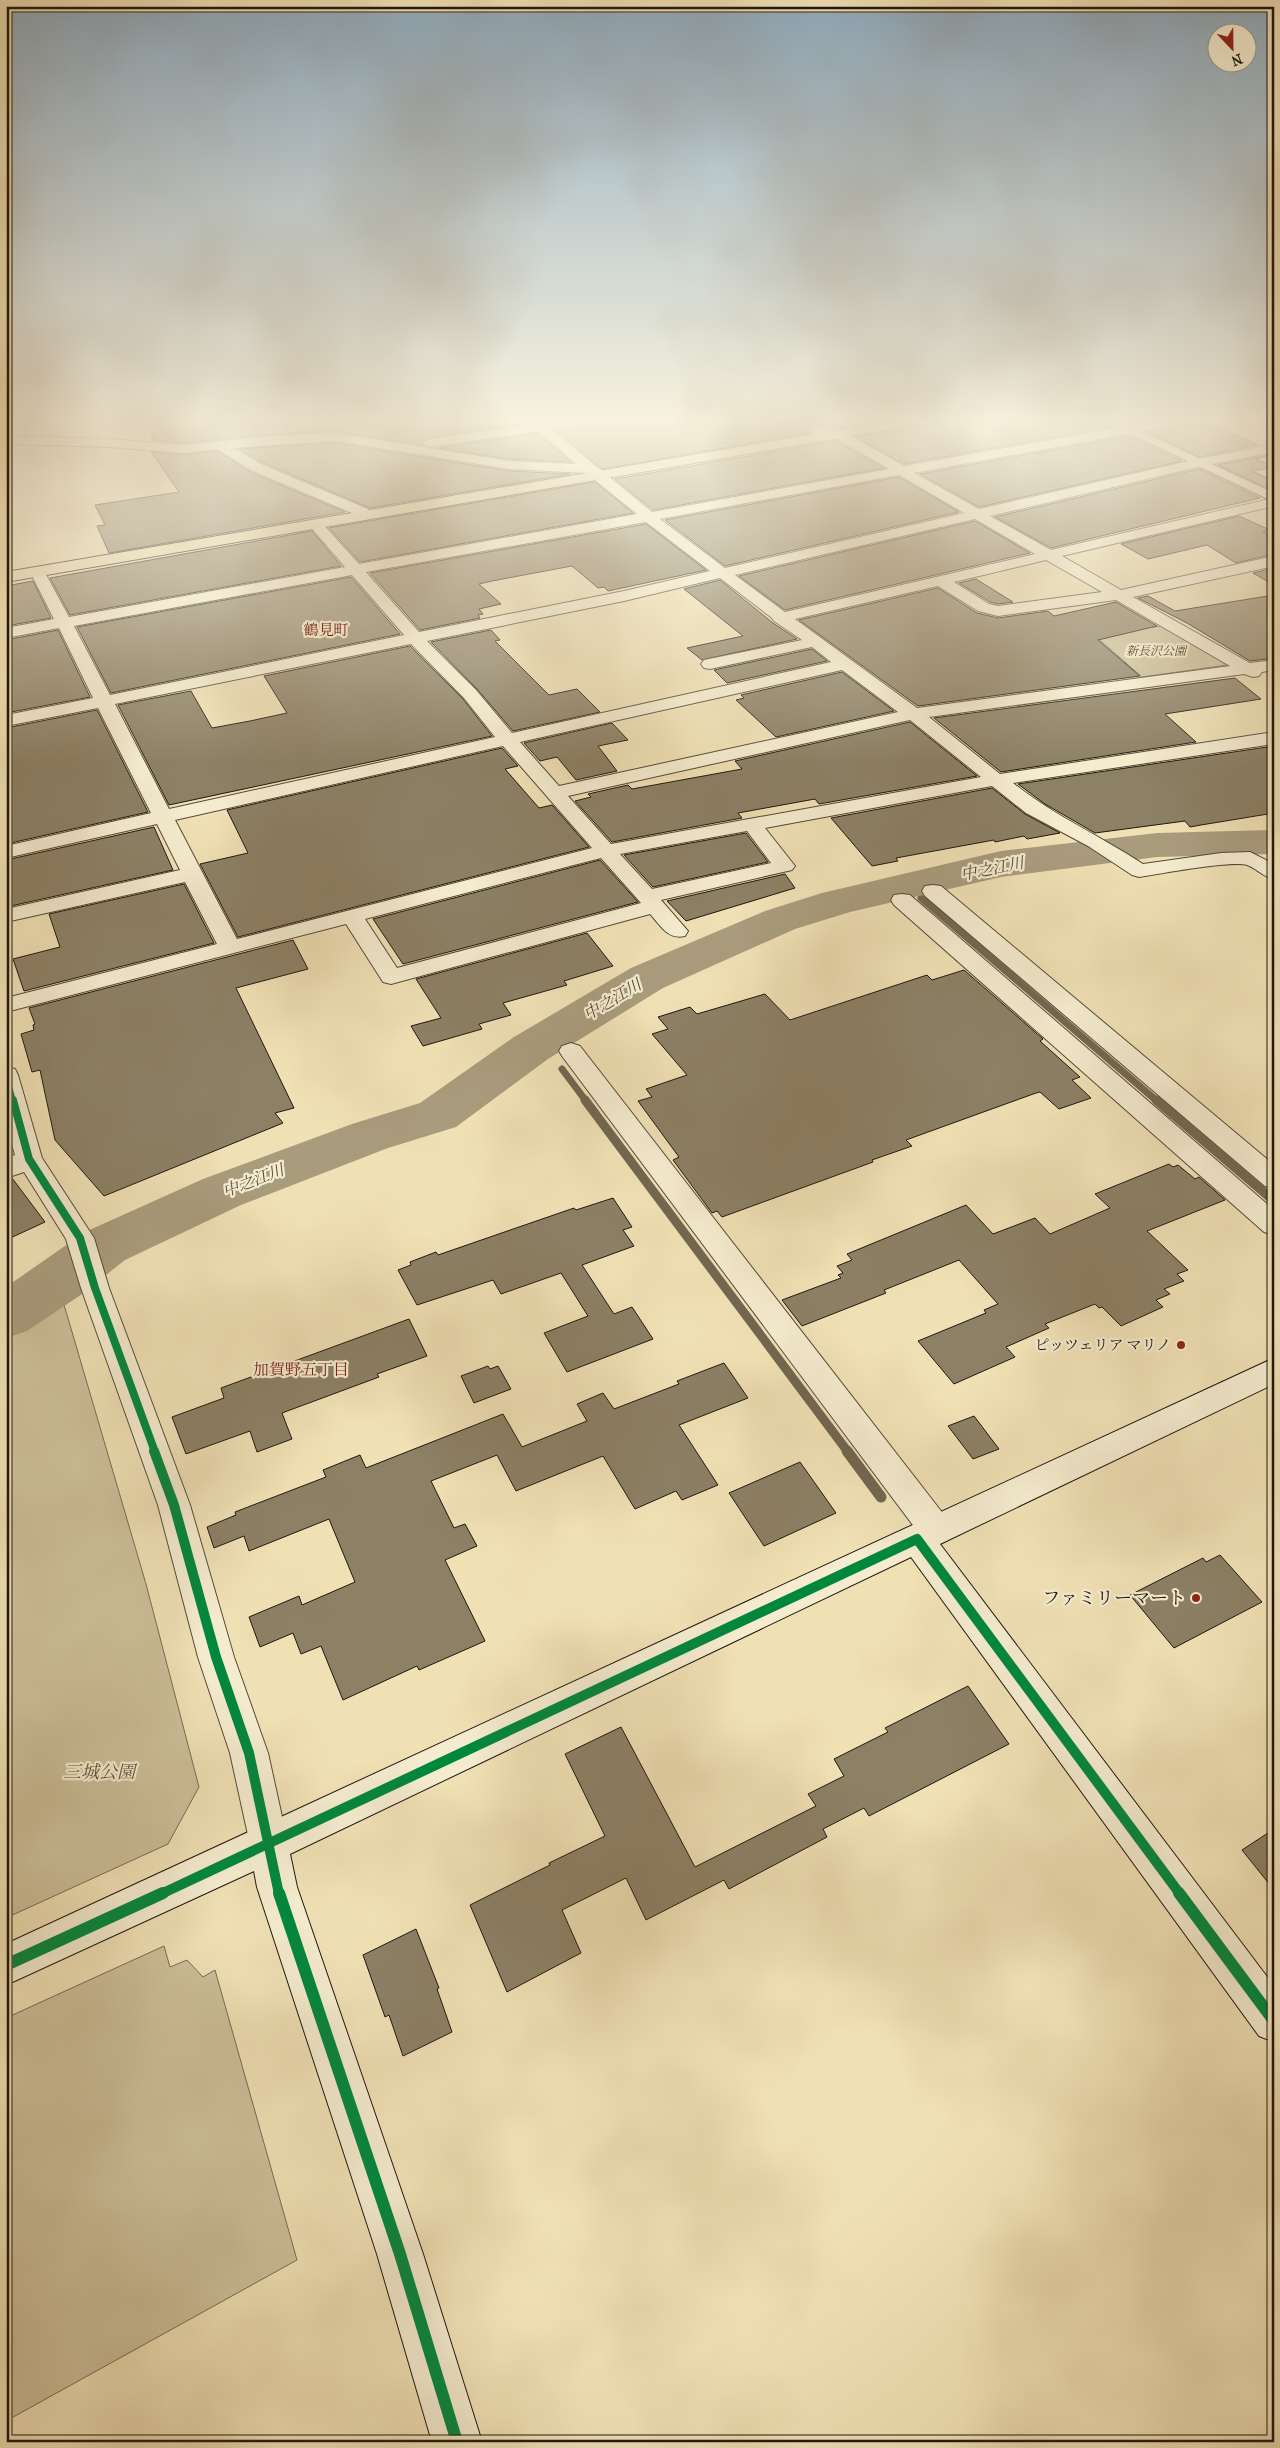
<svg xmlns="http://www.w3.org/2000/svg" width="1280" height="2448" viewBox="0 0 1280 2448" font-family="'IM FELL French Canon','Noto Serif JP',serif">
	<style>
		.green { fill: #ccbf99; stroke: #766b54 }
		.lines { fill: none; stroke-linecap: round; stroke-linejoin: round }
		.stream-far2 { stroke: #726751; stroke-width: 7 }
		.stream-far1 { stroke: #726751; stroke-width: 9 }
		.stream { stroke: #726751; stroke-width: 11 }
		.river { fill: #a99c7d; fill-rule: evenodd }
		.building { fill: #8c8065; stroke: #1f170f }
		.street-casing { stroke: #534a38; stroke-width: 2 }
		.secondary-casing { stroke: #1f170f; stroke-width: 2 }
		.primary-casing { stroke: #1f170f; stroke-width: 2 }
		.street { fill: #f5eccf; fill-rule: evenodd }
		.secondary { fill: #f5eccf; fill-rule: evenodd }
		.primary { fill: #f0e1b5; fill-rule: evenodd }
		.cycleway-far3-casing { stroke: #f5eccf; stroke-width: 9 }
		.cycleway-far2-casing { stroke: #f5eccf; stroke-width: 11 }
		.cycleway-far1-casing { stroke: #f5eccf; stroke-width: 13 }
		.cycleway-casing { stroke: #f5eccf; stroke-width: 15 }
		.cycleway-far3 { stroke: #00873e; stroke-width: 6 }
		.cycleway-far2 { stroke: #00873e; stroke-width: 8 }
		.cycleway-far1 { stroke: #00873e; stroke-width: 10 }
		.cycleway { stroke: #00873e; stroke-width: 12 }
		.poi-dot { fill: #8f2418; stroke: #f5eccf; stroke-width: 2 }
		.labels { text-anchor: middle; stroke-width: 4.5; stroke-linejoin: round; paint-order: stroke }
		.far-park-label { font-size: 12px; font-style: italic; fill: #5c523f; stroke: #f5eccf }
		.far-quarter-label { font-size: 15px; fill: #7a1f14; stroke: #f5eccf }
		.poi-label { font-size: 15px; fill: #1f170f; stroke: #f5eccf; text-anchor: end }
		.water-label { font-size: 16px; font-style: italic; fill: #564c3b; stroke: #f5eccf }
		.neighbourhood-label { font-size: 16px; fill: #7a1f14; stroke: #f5eccf }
		.near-poi-label { font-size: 18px; fill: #1f170f; stroke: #f5eccf; text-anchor: end }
		.near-park-label { font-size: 18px; font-style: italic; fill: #5c523f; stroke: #f5eccf }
	</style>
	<rect width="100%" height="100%" fill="#f0e1b5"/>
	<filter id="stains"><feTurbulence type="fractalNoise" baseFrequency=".004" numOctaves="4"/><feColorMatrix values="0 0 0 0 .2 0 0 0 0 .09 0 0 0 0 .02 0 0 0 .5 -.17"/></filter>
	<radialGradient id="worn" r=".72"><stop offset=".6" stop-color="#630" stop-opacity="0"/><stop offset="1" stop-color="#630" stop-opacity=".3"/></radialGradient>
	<path class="green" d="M1162,626l65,39 -85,12 -49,-43z
		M60,1291l86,293 53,203 -31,57 -162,74v-586z
		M164,1946l6,21 17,-7 16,17 12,-7 82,290 -291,161v-403z"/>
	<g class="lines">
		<path class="stream-far2" d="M921,898l236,203
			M541,1042l2,3
			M562,1069l24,32"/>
		<path class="stream-far1" d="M585,1100l263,352
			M1156,1100l118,101"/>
		<path class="stream" d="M847,1451l34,46"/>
		<path class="river" d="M1274,830v24l-117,3 -156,20 -151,35 -55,17 -132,59 -115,71 -92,68 -68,21 -147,57 -116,55 -43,34 -55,37 -21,7v-51l79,-55 118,-53 149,-55 68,-21 94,-66 117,-69 134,-57 57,-18 179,-42 156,-18z"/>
	</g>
	<path class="building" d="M152,421h374l2,3 -98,13 -9,5 2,3 -88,-14 -75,4 -75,8 -33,-3z
		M590,421h140l13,9 52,-8 15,11 -208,36 -46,-39 26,-3z
		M815,421h40l6,3 -33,6z
		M945,421h156l10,6 -207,37 -48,-27z
		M1185,421h18l55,24 -58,12 -52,-25 29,-5z
		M537,433l34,29 -62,-3 -71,-11z
		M1129,436l53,25 -203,46 -59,-33z
		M836,441l48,27 -231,42 -38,-31z
		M335,443l174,28 61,3 -200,34 -106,-45 -25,-14z
		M217,451l35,22 93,39 -236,41 -12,-27 8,-1 -10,-20 84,-13 -28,-40 34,3z
		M1274,454l-18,5 18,8 -22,4 22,10v10l-56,-26z
		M1199,469l61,29 -209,50 -56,-31z
		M899,477l60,35 -234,54 -60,-46z
		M595,482l38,31 -273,49 -31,-34z
		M1239,516l31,14 -7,2 11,5v17l-38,9 -29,-18 -59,14 -27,-15z
		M975,521l55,32 -245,57 -46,-34z
		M646,524l60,46 -98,21 -4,-4 -6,1 -26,-22 -80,15 -13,3 22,20 -22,5 4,5 -5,1 2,3 -60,12 -50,-57z
		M312,531l29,35 -271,49 -20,-37z
		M1274,568v17l-21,-12z
		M351,577l49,57 -289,59 -34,-66z
		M976,579l37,23 -15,2 -8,-2 -31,-19z
		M720,580l53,43 24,16 -95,21 -15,-12 56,-12 -59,-47z
		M33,581l18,37 -45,8v-40z
		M938,588l39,25 21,5 50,-7 6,5 62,-14 41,24 -59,14 42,36 -222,30 -119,-86z
		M1274,595v63l-24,3 -63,-38 -49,-25 10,-2 27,15z
		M58,630l32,67 -84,16v-73z
		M491,630l9,10 -5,1 54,54 28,-6 23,23 -87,19 -36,-42 -46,-47z
		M410,646l53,53 29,37 -323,69 -51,-100 73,-14 21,37 38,-7 37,-8 -23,-37z
		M812,649l15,12 -100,22 -13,-13z
		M842,672l52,39 -118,26 -40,-37 8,-2 -3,-3z
		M1235,678l26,21 -96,15 31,28 -195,30 -67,-54z
		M97,710l51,102 -142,32v-116z
		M910,722l67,54 -158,28 -4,-5 -77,14 4,5 -130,24 -37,-41 16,-4 -3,-3 40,-9 4,4 110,-20 -7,-8z
		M612,723l16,17 -30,6 19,25 -41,9 -19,-23 -17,4 -16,-18z
		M1274,746v67l-73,12 -11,2 -5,-6 -90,12 -50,-29 -27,-20z
		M502,748l16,18 -13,3 34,39 13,-3 37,42 -351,90 -38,-73 48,-11 -21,-43z
		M992,788l33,26 35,19 -33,6 -3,-3 -29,6 -1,-2 -98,18 2,3 -26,5 -41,-48z
		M154,827l19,43 -167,37v-47z
		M746,833l22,29 -115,25 -29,-32z
		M600,860l38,42 -235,62 -30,-45z
		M785,874l10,14 -109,33 -19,-20z
		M184,884l30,59 -190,48 -11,-32 47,-12 -11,-33z
		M587,933l26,33 -49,15 3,4 -64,18 8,12 -32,9 3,5 -59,17 -12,-20 30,-8 -25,-39z
		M293,940l15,29 -72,19 58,120 -19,5 8,10 -179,73 -49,-56 -15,-70 -8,2 -11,-38 13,-4 -1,-5 2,-1 -6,-16z
		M964,970l79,69 -3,2 40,36 -8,3 19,18 -32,11 -19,-17 -4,1 -130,47 6,6 -40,14 1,2 -151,55 -5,-6 -5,2 -39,-53 6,-3 -41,-56 14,-4 -6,-8 41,-14 -35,-41 16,-5 -10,-12 32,-10 7,7 68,-20 25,26 137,-45 5,5z
		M1169,1164l4,3 5,-2 17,14 4,-2 26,23 -78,31 41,39 -11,4 7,7 -20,8 6,5 -14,6 7,7 -42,19 -19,-19 -3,1 -4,-4 -50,20 4,4 -43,19 9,10 -61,27 -36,-43 68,-28 -2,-3 14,-6 -39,-44 -75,30 2,3 -84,33 -20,-26 59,-22 -3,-3 5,-2 -6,-7 15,-6 -5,-6 119,-49 27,29 42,-16 15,16 60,-26 -15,-14z
		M12,1178l33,44 -39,18v-60z
		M613,1198l19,29 -9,3 11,16 -52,19 32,49 18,-7 21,32 -86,33 -23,-39 44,-17 -27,-43 -60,21 -8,-14 -76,25 -19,-35 13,-5 -1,-3 26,-10 2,3 136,-47 2,2z
		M409,1319l18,37 -50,18 2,3 -97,36 10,26 -35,13 -7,-21 -64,23 -14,-37 52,-19 -3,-10z
		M724,1363l24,35 -69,27 39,60 -36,15 -6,-9 -41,18 -32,-53 -87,35 -19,-36 -66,26 23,47 11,-4 12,22 -32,14 40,81 -66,29 -2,-4 -74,34 -22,-54 -20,8 -8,-21 -33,14 -11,-30 50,-21 3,9 53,-23 -26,-63 -80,32 -5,-15 -30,12 -7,-21 29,-12 -1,-3 91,-35 -3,-7 37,-15 6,13 137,-54 19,33 65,-26 -10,-17 26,-11 11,16 65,-25 -2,-3z
		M488,1366l2,3 8,-3 13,23 -37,14 -13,-27z
		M974,1416l25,33 -26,10 -25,-33z
		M800,1462l36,51 -72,33 -35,-53z
		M1220,1555l42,47 -88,46 -44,-53 73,-37 3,4z
		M968,1686l41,58 -140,72 -5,-8 -41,21 4,8 -98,52 -5,-9 -78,40 -20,-42 -64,32 19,43 -74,39 -37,-87 80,-40 -1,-2 56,-27 -40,-82 56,-27 74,140 121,-61 -8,-12 36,-18 -10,-17 54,-27 -3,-4z
		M1274,1829v61l-32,-40z
		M416,1929l23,59 -2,1 15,43 -49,24 -14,-41 -4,2 -22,-62z"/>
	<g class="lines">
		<g class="street-casing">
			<path id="street" d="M528,421h60l-6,4 -31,4 101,83 237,-43 -57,-33 -6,4 -5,-1 -25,-18h15l20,13 6,-4 5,1 62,35 252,-45h27l-6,4 -263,48 65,36 219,-50 76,-15v8l-76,15 -208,49 61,34 223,-52v8l-212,50 59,34 153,-34v10l-141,31 117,66 24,-3v10l-12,2 -3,4 -6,1 -9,-3 -315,43 71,57 274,-42v12l-261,39c40,32 87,53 130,81l78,-11 29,-1 24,12v15c-11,-2 -18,-11 -27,-14 -15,-5 -89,9 -108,12l-7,-2 -44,-29 -62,-33 -34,-27 -227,42 30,38 -3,4 -131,30 27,31 -3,5c-17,4 -24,-10 -35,-22l-259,70 -8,-2 -37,-58 -340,88v-14l211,-54 -32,-62 -179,40v-13l174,-39 -23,-46 -151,34v-12l145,-33 -53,-105 -92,18v-11l87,-17 -34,-70 -53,10v-10l48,-9 -24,-47 3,-3h10l26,48 276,-50 -37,-43 7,-4 5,1 39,43 278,-50 -51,-41 -77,-4 -174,-28 -102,7 30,17 105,44 5,6 -7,4 -113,-48 -36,-22 -32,4 -76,-6 -103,-3v-8l103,3 76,6 75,-8 75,-4 174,28 67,3 -38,-33 -108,16 -7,-4 7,-4 101,-14zM899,475l65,38 -239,55 -65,-49zM975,519l60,35 -250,58 -50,-37zM646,522l64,49 -86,20 -205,41 -53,-60zM1046,560l56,32 -104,14 -9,-2 -35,-22zM352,575l52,60 -294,60 -36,-69zM720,578l52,40 2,3 28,19 -98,20 -3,4 3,4 6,1 102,-22 19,15 -319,71 -36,-43 -49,-49 197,-40zM938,586l40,25 20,5 118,-16 114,66 -313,42 -122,-89zM411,644l53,54 31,39 -326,72 -54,-105zM842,670l56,42 -339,74 -39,-44zM910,720l71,57 -370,67 -43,-48zM503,746l89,102 -355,91 -62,-119zM747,831l24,32 -119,26 -32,-35zM601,858l40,45 -244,65 -32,-49z
				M933,885l8,1 333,279v24l-9,-3 -340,-290 -3,-5 3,-5z
				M902,894l8,1 364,315v25l-10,-3 -370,-327 -3,-5 3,-5z
				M571,1043l9,3 368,474 5,10 -5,10 -12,4 -12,-4 -362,-484 -3,-5 3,-5z
				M6,1067l9,2 3,6 24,83 52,80 15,50 81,217 44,152 34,96 20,91 -5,14 -14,5 -14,-5 -5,-14 -20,-91 -32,-96 -40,-152 -77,-217 -15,-49 -42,-67 -18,6v-20l9,-3 -9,-32z"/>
		</g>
		<g class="secondary-casing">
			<path id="secondary" d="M1103,421h16l155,72v9z
				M1274,1358v26l-334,160 334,442v56l-15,-6 -348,-479 -621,297 7,33 126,367 59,188h-50l-55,-188 -120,-367 -3,-16 -248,114v-41z"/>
		</g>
		<g class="primary-casing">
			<path id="primary" d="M892,421h29l-6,4 -909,157v-10z"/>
		</g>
		<use href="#street" class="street"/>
		<use href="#secondary" class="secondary"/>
		<use href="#primary" class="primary"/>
		<g class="cycleway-far3-casing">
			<path id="cycleway-far3" d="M6,1075l7,26"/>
		</g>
		<g class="cycleway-far2-casing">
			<path id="cycleway-far2" d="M13,1100l16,59 51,79 15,50 60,164"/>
		</g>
		<g class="cycleway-far1-casing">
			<path id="cycleway-far1" d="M154,1451l20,54 42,152 33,96 30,141
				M161,1894l756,-355 263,355"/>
		</g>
		<g class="cycleway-casing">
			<path id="cycleway" d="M279,1893l121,361 57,188
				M1179,1893l95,128
				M6,1965l157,-72"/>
		</g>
		<use href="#cycleway-far3" class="cycleway-far3"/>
		<use href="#cycleway-far2" class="cycleway-far2"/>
		<use href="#cycleway-far1" class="cycleway-far1"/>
		<use href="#cycleway" class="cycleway"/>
	</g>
	<linearGradient id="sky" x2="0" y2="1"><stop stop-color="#8faabd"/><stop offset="0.55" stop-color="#f8f2de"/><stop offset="1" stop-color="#f8f2de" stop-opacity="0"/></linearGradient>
	<rect width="1280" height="764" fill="url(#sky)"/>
	<g class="poi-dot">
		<circle cx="1181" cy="1345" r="5"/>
		<circle cx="1196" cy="1598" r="5"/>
	</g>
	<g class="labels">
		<g class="far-park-label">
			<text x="1156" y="655">新長沢公園</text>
		</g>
		<g class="far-quarter-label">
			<text x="326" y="635">鶴見町</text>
		</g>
		<g class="poi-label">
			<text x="1171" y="1350">ピッツェリア マリノ</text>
		</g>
		<g class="water-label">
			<text transform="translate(992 868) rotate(-11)" y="6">中之江川</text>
			<text transform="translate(612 999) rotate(-31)" y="6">中之江川</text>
			<text transform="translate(253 1180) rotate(-21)" y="6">中之江川</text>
		</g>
		<g class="neighbourhood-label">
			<text x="301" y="1375">加賀野五丁目</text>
		</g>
		<g class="near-poi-label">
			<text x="1186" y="1604">ファミリーマート</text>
		</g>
		<g class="near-park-label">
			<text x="99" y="1778">三城公園</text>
		</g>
	</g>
	<rect width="1280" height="2448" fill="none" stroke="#f0e1b5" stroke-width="25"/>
	<rect x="8" y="8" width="1265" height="2433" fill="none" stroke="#1f170f" stroke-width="2.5"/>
	<rect x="12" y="12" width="1255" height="2423" fill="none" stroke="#1f170f"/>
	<g transform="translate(1232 48) rotate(158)"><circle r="24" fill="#f5eccf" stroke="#9f9782"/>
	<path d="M0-4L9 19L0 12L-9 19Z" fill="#8f2418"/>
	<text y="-8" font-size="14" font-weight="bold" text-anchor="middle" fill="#1f170f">N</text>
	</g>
	<rect width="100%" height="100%" filter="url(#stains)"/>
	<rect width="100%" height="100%" fill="url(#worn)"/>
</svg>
